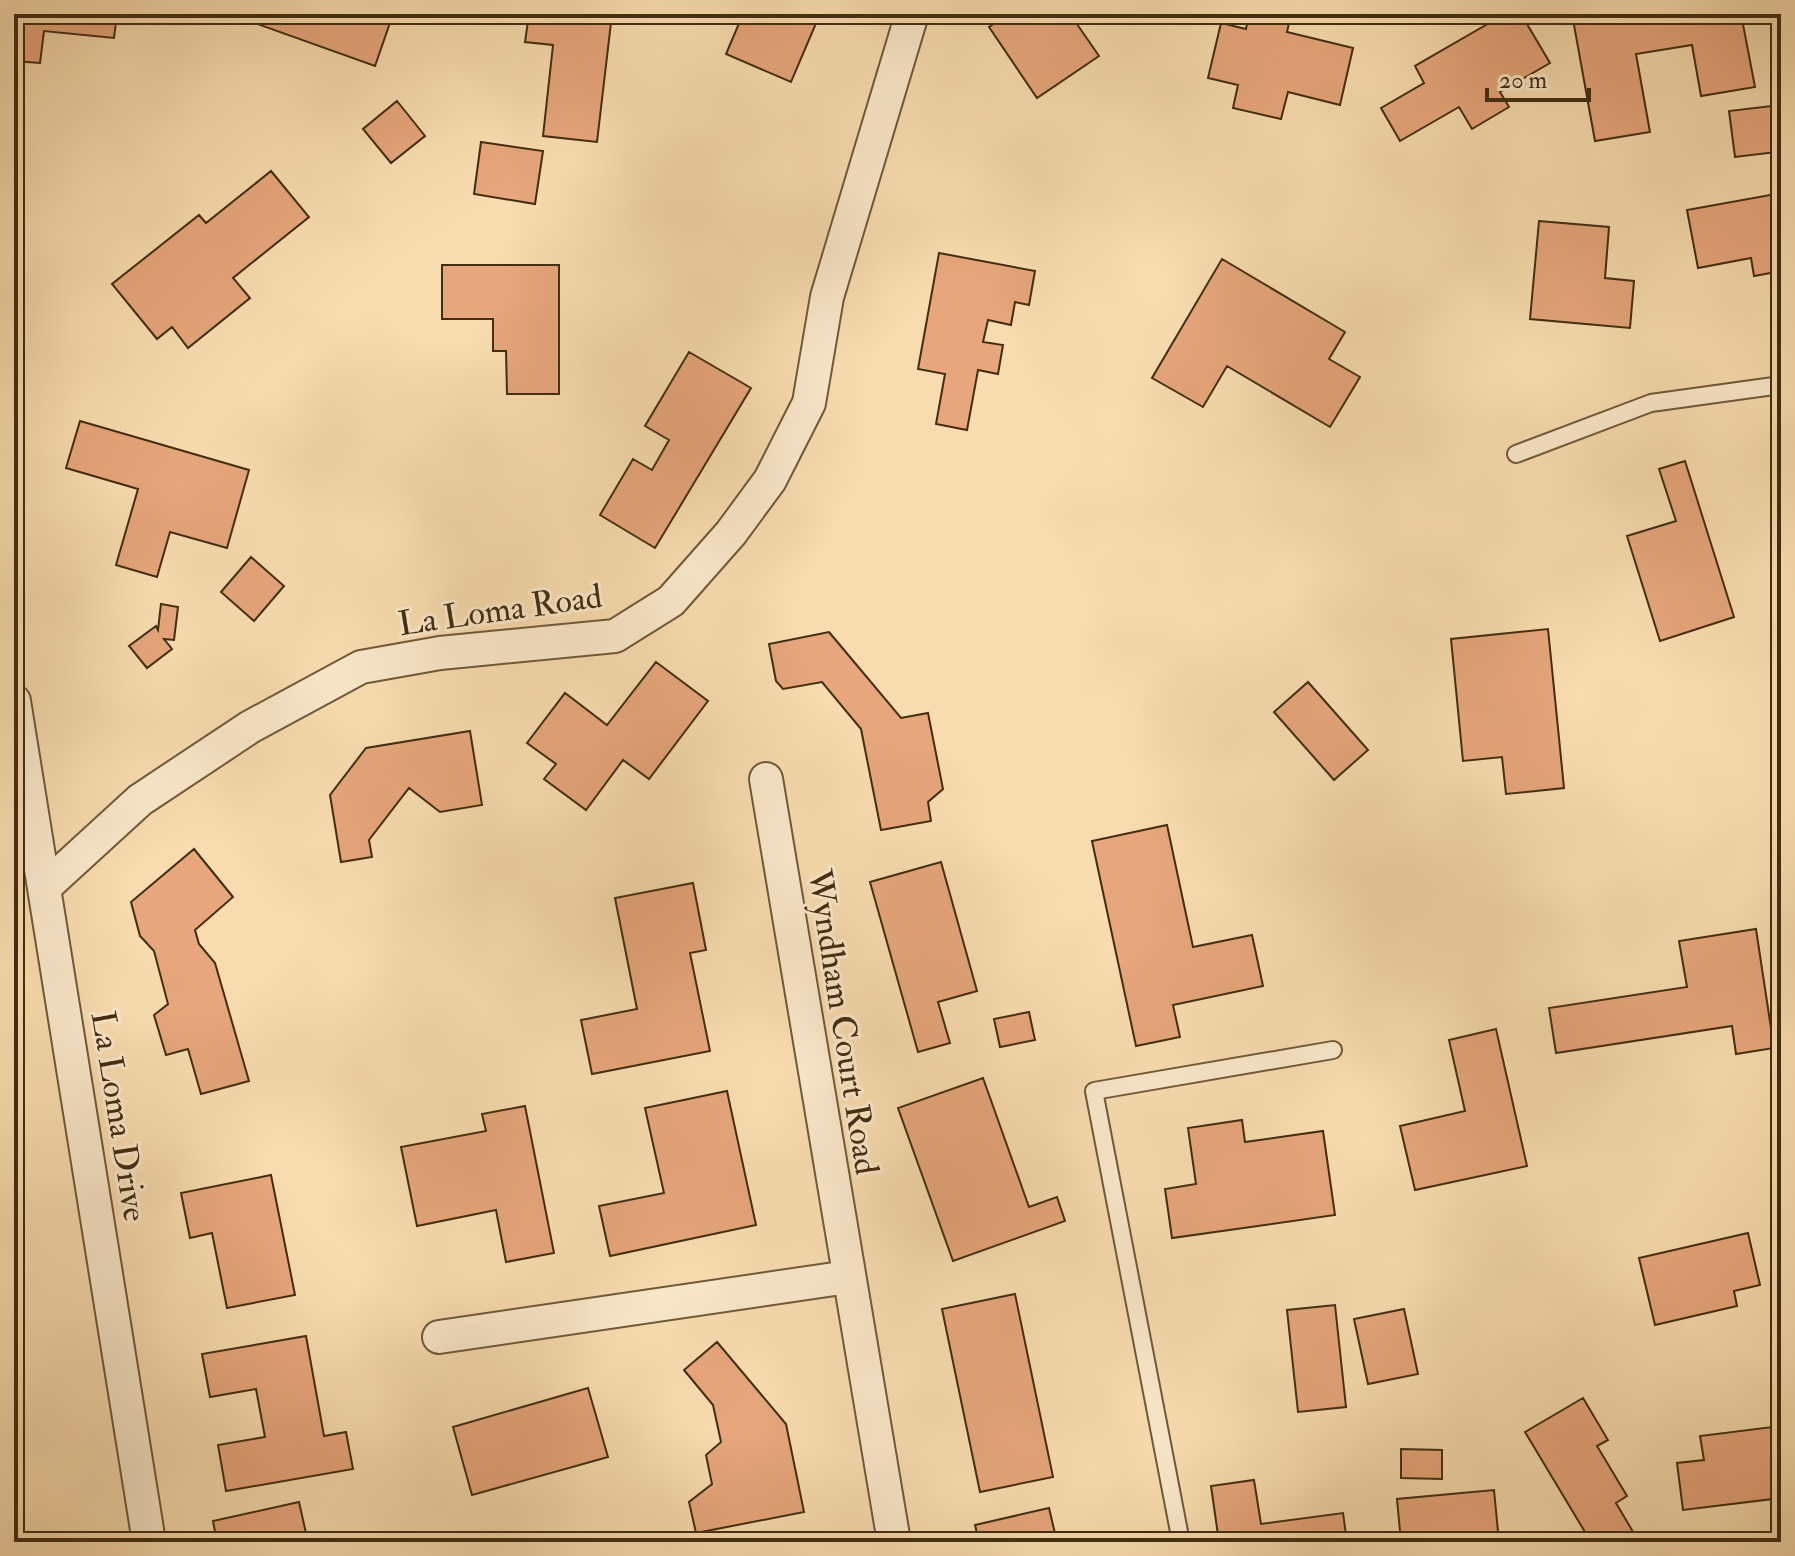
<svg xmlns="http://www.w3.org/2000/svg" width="1795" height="1556" viewBox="0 0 1795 1556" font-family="'IM FELL Double Pica',serif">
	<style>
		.building { fill: #e7a67b; stroke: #422d10; stroke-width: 2 }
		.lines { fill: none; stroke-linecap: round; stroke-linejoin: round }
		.lane-casing { stroke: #705938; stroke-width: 20 }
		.street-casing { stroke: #705938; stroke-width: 36 }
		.lane { stroke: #fae8cb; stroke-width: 16 }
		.street { stroke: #fae8cb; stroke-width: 32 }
		.labels { text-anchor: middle; stroke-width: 6; stroke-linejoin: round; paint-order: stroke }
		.street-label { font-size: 34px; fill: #422d10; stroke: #fae8cb }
	</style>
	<rect width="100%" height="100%" fill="#f8dcaf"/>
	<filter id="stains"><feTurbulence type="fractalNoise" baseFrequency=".0025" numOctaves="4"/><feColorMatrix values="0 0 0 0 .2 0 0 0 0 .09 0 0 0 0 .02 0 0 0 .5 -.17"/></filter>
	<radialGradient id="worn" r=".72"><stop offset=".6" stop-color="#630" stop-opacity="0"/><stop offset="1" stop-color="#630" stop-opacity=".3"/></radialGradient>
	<path class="building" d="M48,14h69l-3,24 -70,-7 -4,32 -26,-2v-40l33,3z
		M252,14h141l-18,52 -126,-45z
		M529,14h83l-15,128 -54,-6 10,-91 -28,-3z
		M743,14h77l-29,68 -65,-28z
		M998,14h72l29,42 -62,42 -48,-71 12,-8z
		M1249,14h42l-4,18 66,16 -13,57 -52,-13 -7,27 -48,-11 5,-23 -30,-7 13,-55 25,6z
		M1505,14h16l29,49 -50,29 9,15 -37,22 -13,-22 -59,34 -19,-33 43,-25 -9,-17z
		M1572,14h169l14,73 -54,9 -9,-51 -56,9 14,78 -55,9z
		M1774,14h7v29h-1z
		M397,101l28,35 -34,27 -28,-34z
		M1771,106l6,46 -42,5 -6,-46z
		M481,142l62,9 -8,53 -61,-10z
		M271,171l38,46 -76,61 17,20 -62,50 -16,-21 -15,12 -45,-55 87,-69 7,8z
		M1781,193v78l-27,5 -3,-18 -53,10 -11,-58z
		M1539,221l70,6 -4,51 29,3 -4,47 -100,-9z
		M939,253l96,18 -6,34 -14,-3 -4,23 -23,-5 -5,22 20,3 -5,29 -20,-4 -11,60 -31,-6 9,-50 -27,-5z
		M1222,259l123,73 -16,27 31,18 -30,50 -103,-61 -24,41 -51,-29z
		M442,265h117v129h-52l-1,-43h-13v-32h-51z
		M689,352l62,36 -96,160 -55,-33 33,-56 19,11 17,-30 -24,-14z
		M80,421l169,49 -22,78 -57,-16 -13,45 -41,-12 22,-76 -72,-21z
		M1685,461l49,156 -74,24 -33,-105 49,-15 -17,-52z
		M251,557l33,29 -30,35 -33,-29z
		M161,604l17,3 -4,33 -10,-1 8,10 -25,19 -18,-22 27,-20 2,4z
		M1548,629l16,159 -58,6 -4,-37 -39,4 -12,-122z
		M829,632l72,86 27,-5 15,76 -15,13 3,19 -50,9 -20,-101 -39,-47 -39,7 -7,-8 -7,-37z
		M656,662l52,39 -59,78 -26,-19 -37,50 -42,-31 12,-15 -29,-21 38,-50 42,32z
		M1308,682l60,68 -34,30 -60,-68z
		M470,731l12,74 -42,7 -31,-24 -40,52 3,17 -31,5 -11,-67 36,-47z
		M1167,825l26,122 59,-12 11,51 -90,19 7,32 -44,9 -44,-205z
		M194,849l39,48 -38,33 4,14 16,19 34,118 -48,13 -13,-45 -22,6 -12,-40 14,-11 -14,-53 -14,-15 -9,-34z
		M941,862l36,129 -39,11 12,41 -32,9 -48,-170z
		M693,883l13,67 -16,3 20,98 -118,23 -11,-54 56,-11 -22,-111z
		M1756,929l18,119 -38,6 -4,-28 -176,27 -7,-45 138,-21 -8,-46z
		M1029,1012l6,28 -35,7 -6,-28z
		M1496,1029l31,137 -112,24 -15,-64 65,-15 -16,-71z
		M983,1078l46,129 28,-10 8,24 -112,40 -55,-153z
		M727,1091l29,134 -146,31 -11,-50 65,-13 -19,-85z
		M525,1106l29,147 -48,9 -10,-52 -79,16 -16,-79 85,-16 -4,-17z
		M1242,1120l3,22 78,-11 12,84 -163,23 -7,-49 31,-5 -8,-56z
		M271,1175l24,120 -68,13 -15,-75 -22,5 -9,-45z
		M1748,1233l12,52 -26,6 3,15 -82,19 -16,-67z
		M1015,1294l38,183 -73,15 -38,-183z
		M1335,1305l11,102 -48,5 -11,-102z
		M1404,1309l14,65 -50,10 -14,-65z
		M306,1336l18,100 22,-4 7,37 -127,22 -8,-46 47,-8 -9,-48 -46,8 -8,-43z
		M717,1342l69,82 18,88 -108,21 -7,-31 23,-18 -6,-29 15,-13 -8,-37 -29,-35z
		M588,1388l20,69 -136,38 -19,-68z
		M1583,1398l25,42 -11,6 30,50 -11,7 23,39h-48l-66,-110z
		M1772,1427l9,71 -98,12 -6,-47 27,-3 -4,-24z
		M1401,1449l41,1v29l-41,-1z
		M1254,1480l7,44 82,-11 4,29h-128l-8,-56z
		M1494,1490l5,52h-98l-4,-43z
		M299,1502l9,40h-91l-4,-21z
		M1049,1508l8,34h-78l-4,-17z"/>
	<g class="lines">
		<g class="lane-casing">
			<path id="lane" d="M1516,454l135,-51 130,-18
				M1181,1542l-87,-451 239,-41"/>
		</g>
		<g class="street-casing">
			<path id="street" d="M14,701l135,841
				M766,779l128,763
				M45,887l95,-87 110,-73 111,-60 79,-14 175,-17 56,-35 60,-68 39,-53 39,-77 18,-106 85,-283
				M439,1337l409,-60"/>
		</g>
		<use href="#lane" class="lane"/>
		<use href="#street" class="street"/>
	</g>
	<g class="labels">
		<g class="street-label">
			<text transform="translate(500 609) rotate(-8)" y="12">La Loma Road</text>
			<text transform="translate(844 1022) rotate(81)" y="12">Wyndham Court Road</text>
			<text transform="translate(120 1116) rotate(81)" y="12">La Loma Drive</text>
		</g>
	</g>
	<rect width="1795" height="1556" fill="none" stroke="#f8dcaf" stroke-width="48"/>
	<rect x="16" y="16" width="1763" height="1524" fill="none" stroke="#422d10" stroke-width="4"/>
	<rect x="24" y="24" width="1747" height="1508" fill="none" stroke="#422d10" stroke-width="2"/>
	<path d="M1487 88v12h102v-12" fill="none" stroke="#422d10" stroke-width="4"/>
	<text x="1499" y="88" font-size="24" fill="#422d10" stroke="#fae8cb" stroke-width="6" paint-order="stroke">20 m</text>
	<rect width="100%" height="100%" filter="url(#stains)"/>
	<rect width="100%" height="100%" fill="url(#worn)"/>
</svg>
